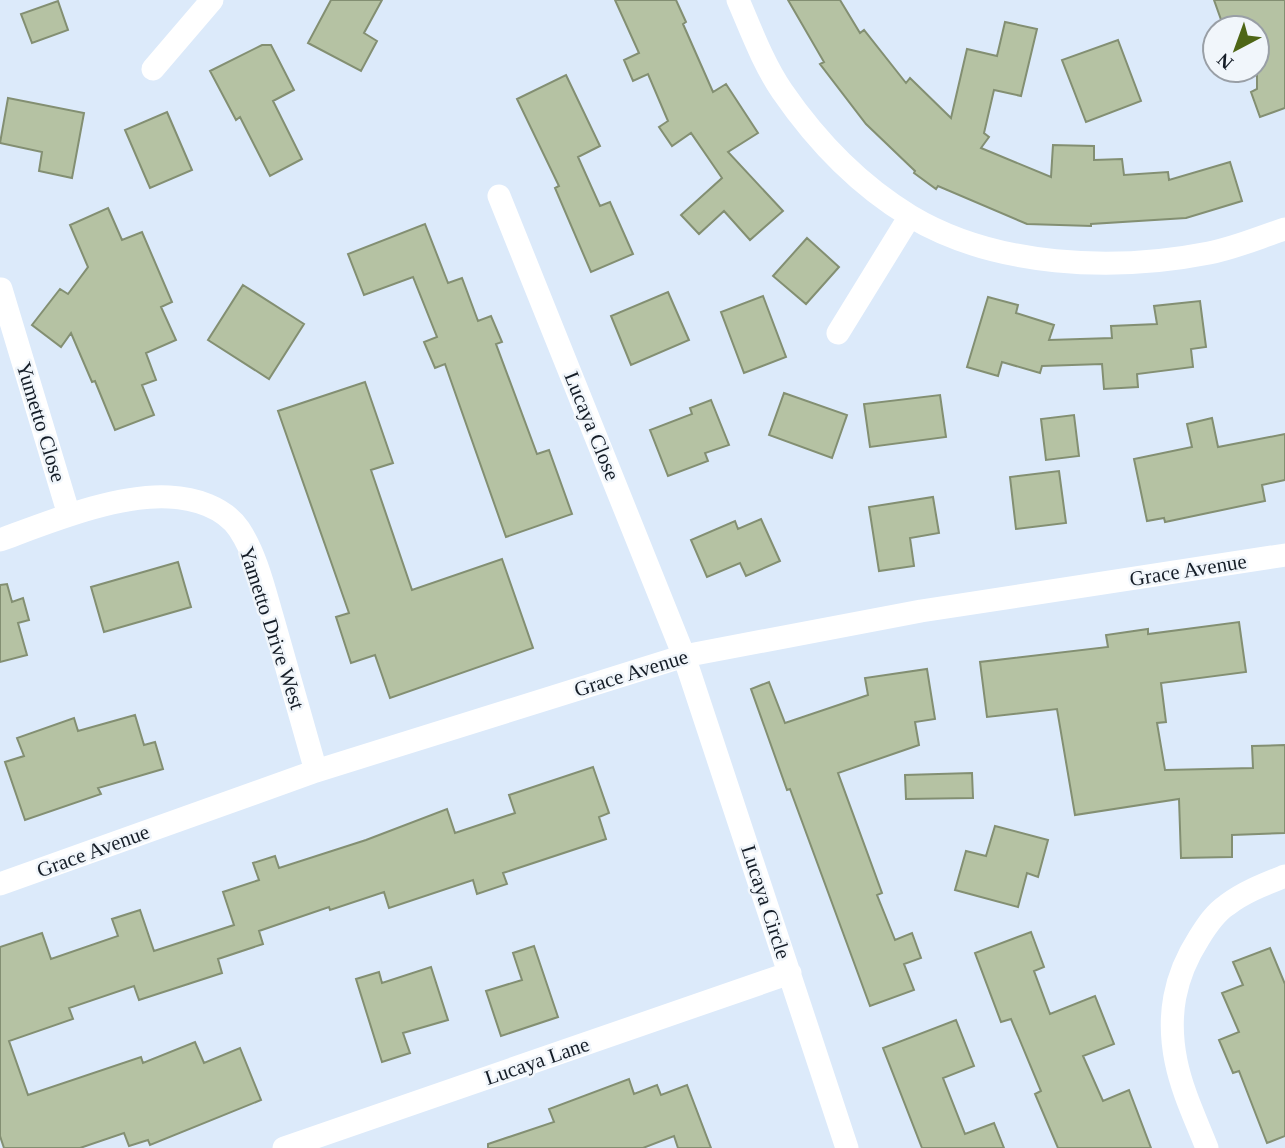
<svg xmlns="http://www.w3.org/2000/svg" width="1285" height="1148" viewBox="0 0 1285 1148" font-family="Georgia,serif">
	<style>
		.building { fill: #b5c2a3; stroke: #838f72; stroke-width: 2 }
		.lines { fill: none; stroke-linecap: round; stroke-linejoin: round }
		.street { stroke: #fff; stroke-width: 23 }
		.labels { text-anchor: middle; stroke-width: 5; stroke-linejoin: round; paint-order: stroke }
		.street-label { font-size: 21px; fill: #151d27; stroke: #f1f6fb }
	</style>
	<rect width="100%" height="100%" fill="#dceafa"/>
	<path class="building" d="M331,0h51l-18,33 13,8 -16,30 -53,-28z
		M615,0h61l10,22 -3,2 30,68 13,-8 32,49 -30,19 55,59 -33,29 -26,-29 -25,23 -18,-19 41,-37 -31,-45 -19,13 -13,-19 9,-6 -20,-47 -15,7 -9,-21 15,-7z
		M788,0h52l20,33 4,-3 42,53 4,-5 41,40 16,-69 30,7 8,-34 32,7 -16,67 -27,-6 -10,43 5,4 -8,11 70,29 2,-32 41,1v14l28,-1 2,16 44,-3 1,8 61,-18 12,39 -56,17 -95,6v2l-64,-2 -89,-38 -2,3 -22,-16 1,-2 -49,-47 -46,-60 4,-2z
		M1214,0h71v108l-25,9 -9,-25 6,-3v-61h-33z
		M58,1l10,29 -36,13 -11,-29z
		M1118,40l23,61 -55,21 -24,-62z
		M262,45h9l23,45 -21,11 29,58 -32,17 -30,-59 -4,3 -26,-49z
		M566,75l34,71 -22,11 22,49 10,-4 23,52 -42,18 -36,-84 4,-2 -42,-87z
		M8,98l76,15 -12,65 -33,-7 3,-19 -42,-9z
		M167,112l25,58 -42,18 -25,-58z
		M108,208l14,32 20,-8 30,70 -11,5 15,33 -30,13 10,27 -14,5 12,30 -39,15 -20,-49 -3,1 -21,-49 -10,14 -29,-22 28,-36 8,5 20,-27 -18,-42z
		M425,224l23,59 14,-5 16,43 13,-5 11,26 -6,2 41,110 12,-4 23,64 -66,23 -61,-173 -10,4 -11,-26 13,-5 -24,-60 -49,18 -16,-41z
		M807,238l32,29 -33,37 -33,-28z
		M243,285l61,39 -35,55 -61,-39z
		M668,292l21,48 -58,25 -20,-49z
		M763,296l23,61 -42,16 -23,-61z
		M988,297l30,8 -2,8 38,12 -5,15 63,-2 -1,-12 46,-2 -3,-18 46,-5 6,46 -15,2 2,18 -56,7 1,13 -34,2 -2,-25 -60,2 -2,7 -38,-11 -4,14 -31,-9z
		M365,382l28,81 -22,7 41,120 90,-31 31,89 -143,50 -15,-43 -24,8 -15,-46 13,-4 -71,-202z
		M784,393l63,22 -15,43 -63,-23z
		M940,395l6,42 -76,10 -6,-43z
		M711,400l18,45 -24,8 3,8 -40,15 -18,-46 42,-16 -2,-6z
		M1074,415l5,41 -33,4 -5,-41z
		M1212,418l6,29 67,-13v46l-23,5 3,16 -100,21 -1,-4 -17,3 -13,-62 58,-12 -5,-23z
		M1059,471l7,52 -50,6 -6,-52z
		M933,497l6,36 -29,5 4,28 -35,5 -10,-64z
		M761,519l19,42 -34,15 -6,-13 -33,14 -16,-37 44,-19 3,8z
		M178,562l13,45 -87,25 -13,-45z
		M7,584l5,18 11,-4 6,22 -11,3 9,32 -27,7v-77z
		M1239,622l7,50 -85,11 5,39 -9,1 8,47 88,-2 -1,-22 33,-1v88l-53,2v22l-51,1 -2,-59 -104,16 -18,-106 -70,8 -7,-55 128,-15 -2,-12 42,-6v5z
		M927,669l8,50 -20,3 4,23 -81,28 44,120 -5,2 18,45 17,-7 9,25 -17,6 10,26 -44,16 -80,-217 -3,1 -36,-101 18,-7 16,41 83,-28 -3,-17z
		M135,715l9,30 11,-3 8,27 -65,19 3,6 -76,26 -20,-58 19,-6 -7,-18 57,-20 4,13z
		M593,767l16,46 -10,4 7,22 -103,34 4,11 -30,10 -4,-14 -84,28 -5,-16 -54,18 -1,-3 -70,24 4,13 -45,15 4,14 -83,27 -5,-14 -65,22 4,11 -64,22 19,54 113,-38 2,6 52,-21 9,21 36,-15 21,52 -111,45 -2,-5 -19,6 -5,-13 -44,15h-76l-4,-12v-189l42,-14 9,26 67,-23 -6,-17 28,-9 14,41 80,-26 -11,-33 36,-12 -6,-17 22,-7 4,12 87,-28 81,-31 8,24 60,-20 -6,-18z
		M972,773l1,25 -67,1 -1,-24z
		M995,826l53,14 -10,37 -11,-4 -9,34 -63,-17 11,-39 20,5z
		M1031,932l13,35 -10,4 16,43 45,-18 19,48 -31,12 20,45 26,-11 22,58h-93l-23,-54 6,-3 -30,-72 -10,3 -26,-69z
		M534,946l24,71 -57,19 -15,-45 36,-11 -9,-27z
		M1270,948l15,36v152l-18,7 -28,-72 -6,2 -14,-33 20,-8 -17,-39 21,-8 -10,-23z
		M431,967l17,53 -45,13 7,20 -28,9 -26,-83 23,-7 3,11z
		M956,1020l18,46 -31,12 22,56 29,-11 10,25h-82l-39,-100z
		M629,1079l5,15 23,-9 4,10 26,-10 24,63h-33l-4,-12 -31,12h-155v-4l66,-22 -5,-13z"/>
	<g class="lines">
		<path class="street" d="M738,0c13,30 25,63 44,91 33,48 77,94 128,125 85,51 203,56 299,37 26,-5 51,-16 76,-24
			M153,69l59,-69
			M499,196l185,460 163,492
			M1,289l68,226
			M838,333l72,-117
			M0,540c49,-18 117,-46 169,-43 25,1 55,10 70,32 18,27 26,64 35,94 14,50 28,99 42,148
			M0,884l316,-113 368,-115 237,-45 364,-56
			M284,1148l506,-175
			M1207,1148c-11,-28 -25,-57 -31,-87 -9,-45 -2,-84 23,-123 8,-13 16,-25 28,-33 17,-13 38,-21 58,-29"/>
	</g>
	<g class="labels">
		<g class="street-label">
			<text transform="translate(41 422) rotate(73)" y="7">Yumetto Close</text>
			<text transform="translate(592 426) rotate(68)" y="7">Lucaya Close</text>
			<text transform="translate(1188 570) rotate(-9)" y="7">Grace Avenue</text>
			<text transform="translate(272 628) rotate(72)" y="7">Yametto Drive West</text>
			<text transform="translate(631 673) rotate(-17)" y="7">Grace Avenue</text>
			<text transform="translate(93 851) rotate(-20)" y="7">Grace Avenue</text>
			<text transform="translate(766 902) rotate(72)" y="7">Lucaya Circle</text>
			<text transform="translate(537 1061) rotate(-19)" y="7">Lucaya Lane</text>
		</g>
	</g>
	<g transform="translate(1236 49) rotate(221)"><circle r="33" fill="#f1f6fb" stroke="#999fa6" stroke-width="2"/>
	<path d="M0-5L12 26L0 18L-12 26Z" fill="#4e6616"/>
	<text y="-10" font-size="19" font-weight="bold" text-anchor="middle" fill="#151d27">N</text>
	</g>
</svg>
